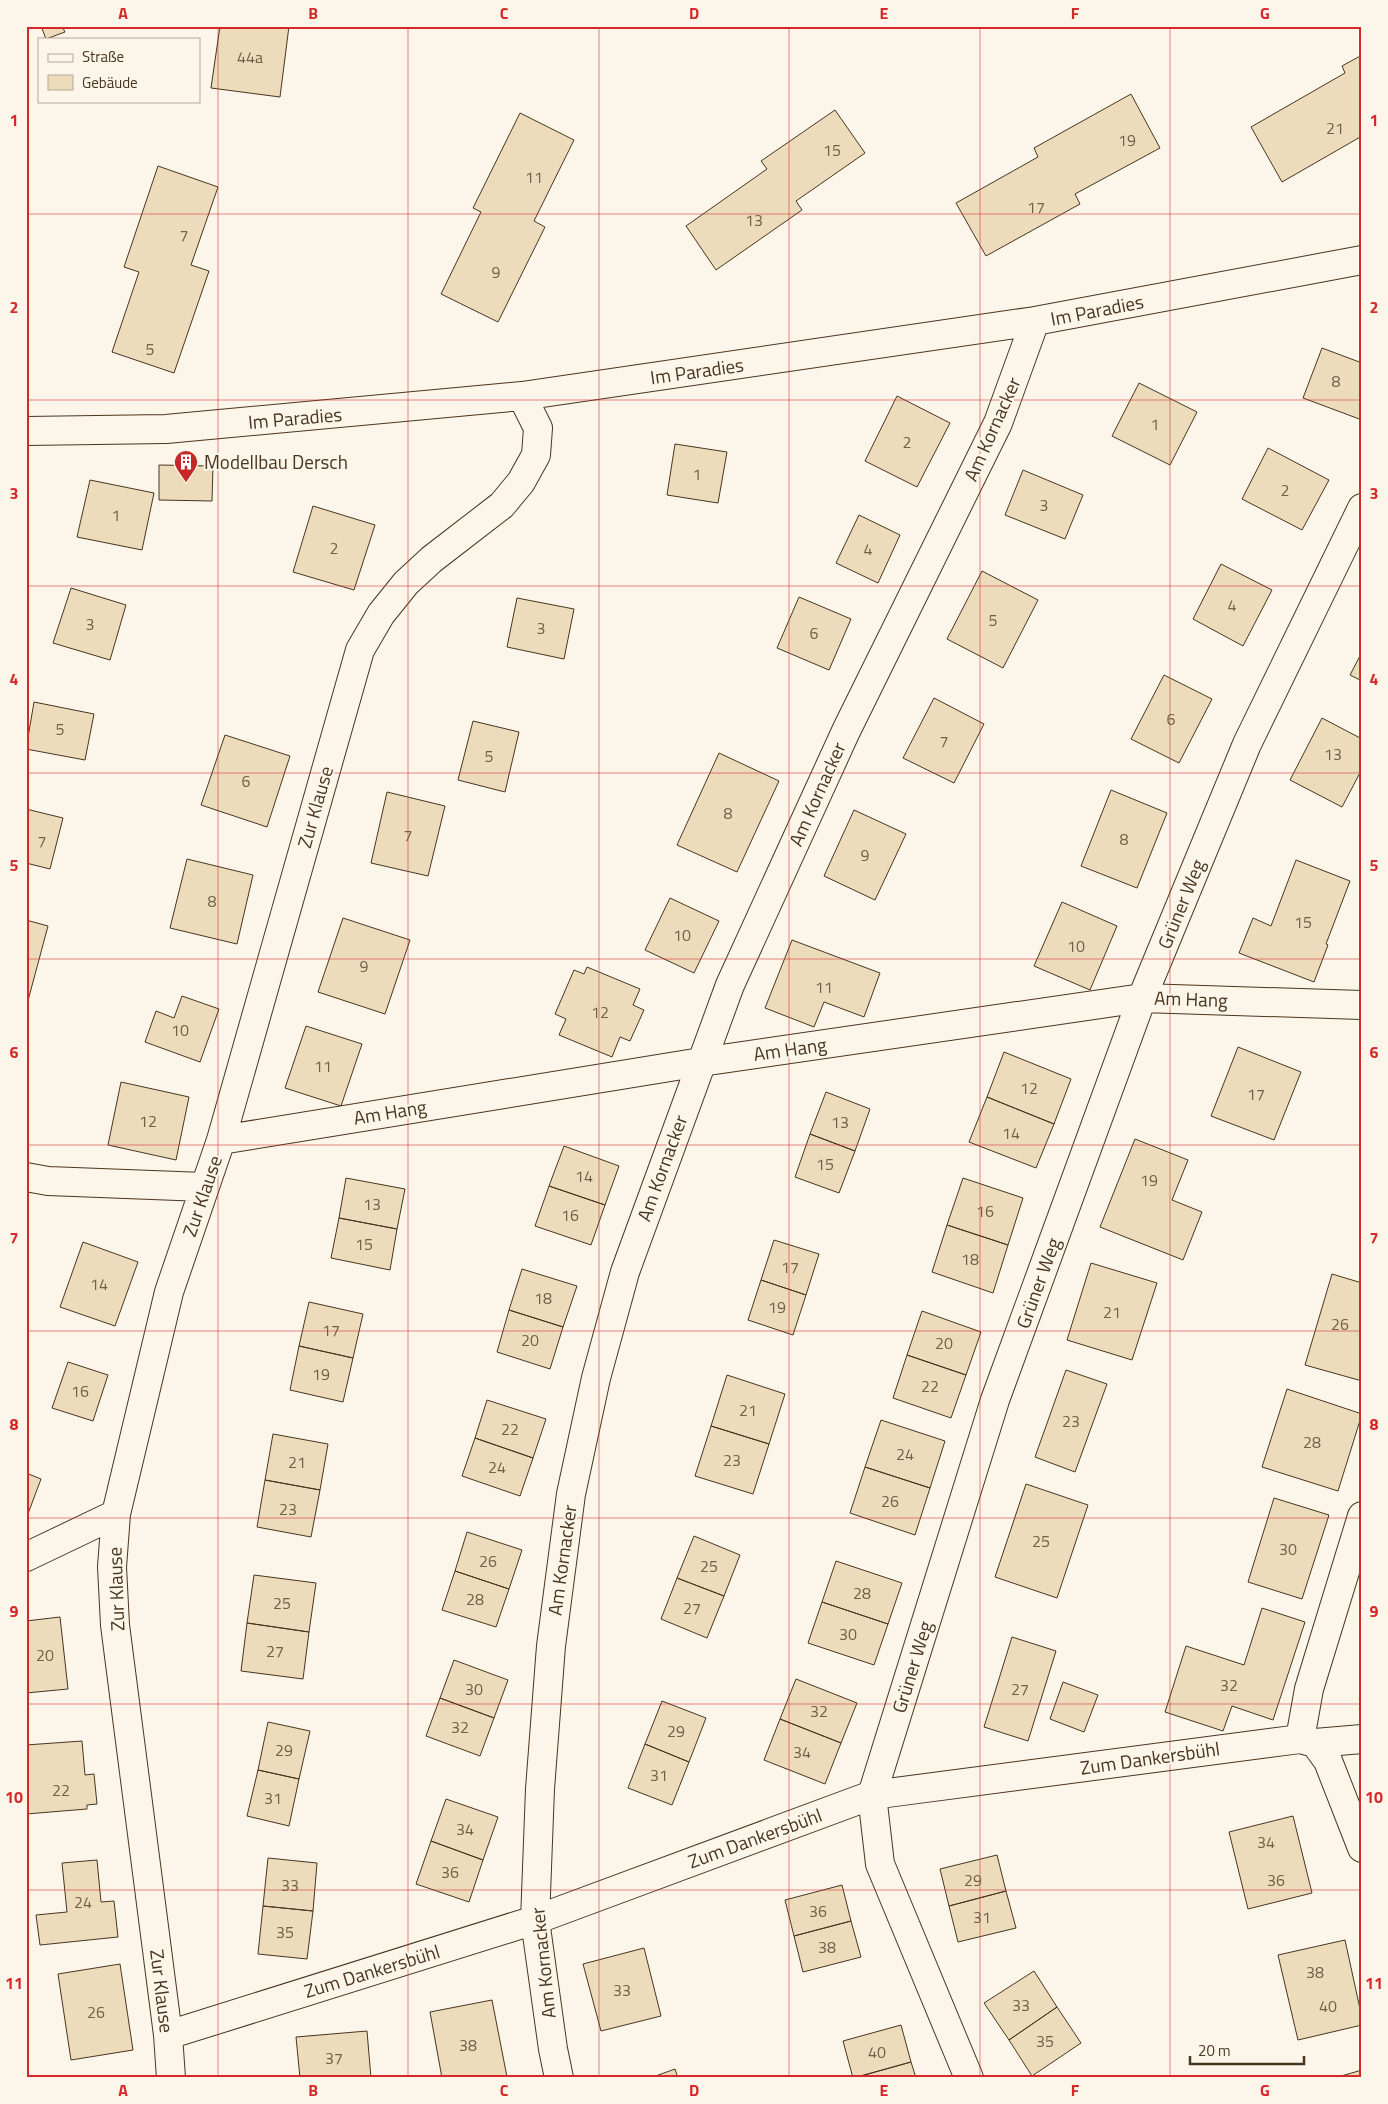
<svg xmlns="http://www.w3.org/2000/svg" width="1388" height="2104" viewBox="0 0 1388 2104" font-family="'Titillium Web',sans-serif">
	<style>
		.building { fill: #ecdcbc; stroke: #4a3520 }
		.lines { fill: none; stroke-linecap: round; stroke-linejoin: round }
		.street-casing { stroke: #4a3520; stroke-width: 30 }
		.street { stroke: #fbf6e9; stroke-width: 28 }
		.grid { fill: none; stroke: #d62828; stroke-width: 1; stroke-opacity: 0.55 }
		.labels { text-anchor: middle; stroke-width: 4; stroke-linejoin: round; paint-order: stroke }
		.number-label { font-size: 16px; fill: #725f47 }
		.street-label { font-size: 19px; fill: #4a3520; stroke: #fbf6e9 }
		.poi-label { font-size: 19px; fill: #4a3520; stroke: #fbf6e9; text-anchor: start }
		.neatline { fill: none; stroke: #d62828; stroke-width: 2 }
		.grid-label { font-size: 16px; text-anchor: middle; font-weight: bold; fill: #d62828 }
	</style>
	<rect width="100%" height="100%" fill="#fbf6e9"/>
	<path class="building" d="M41,26h21l3,6 -19,7z
		M220,26h69l-9,71 -69,-9z
		M1362,55v81l-80,46 -31,-55 94,-54 -3,-7z
		M1131,94l29,54 -85,46 5,10 -94,52 -30,-53 82,-46 -4,-9z
		M835,110l30,43 -69,48 6,9 -86,60 -30,-44 81,-57 -6,-8z
		M520,113l54,27 -40,81 11,6 -47,95 -57,-28 40,-82 -8,-4z
		M158,166l60,21 -27,78 18,6 -35,102 -62,-21 27,-80 -15,-5z
		M1322,348l40,15v57l-59,-22z
		M1139,383l58,29 -27,53 -58,-29z
		M897,396l53,27 -33,64 -52,-26z
		M675,444l52,8 -9,51 -51,-8z
		M1268,448l61,32 -27,50 -60,-31z
		M159,465l54,1 -1,35 -53,-1z
		M1023,470l60,25 -18,44 -60,-24z
		M90,480l64,13 -12,57 -65,-13z
		M313,506l62,19 -21,65 -61,-18z
		M859,515l41,20 -22,48 -42,-20z
		M1221,564l51,26 -29,56 -50,-27z
		M982,571l56,29 -35,68 -56,-29z
		M71,588l55,17 -16,55 -57,-17z
		M799,597l52,22 -22,51 -52,-22z
		M517,598l57,11 -10,50 -57,-12z
		M1362,652v29l-12,-6z
		M1164,675l48,24 -33,64 -48,-24z
		M934,698l50,26 -30,59 -51,-25z
		M34,702l60,12 -9,46 -59,-11z
		M1322,718l40,21v30l-20,38 -52,-27z
		M473,721l46,11 -14,60 -47,-12z
		M225,735l65,21 -23,71 -66,-22z
		M719,753l60,28 -42,91 -60,-27z
		M1111,790l56,23 -30,75 -56,-22z
		M387,792l58,14 -17,70 -57,-13z
		M26,809l37,9 -13,51 -24,-6z
		M854,810l52,24 -31,66 -51,-24z
		M187,859l66,16 -16,69 -67,-16z
		M1296,860l54,21 -24,63 2,1 -14,37 -75,-29 14,-35 18,8z
		M670,898l49,23 -25,52 -49,-23z
		M1062,902l55,24 -27,64 -56,-24z
		M343,918l67,22 -25,74 -67,-22z
		M26,920l22,6 -22,82z
		M792,940l88,33 -16,44 -40,-15 -10,25 -49,-19z
		M587,967l53,22 -7,16 11,5 -14,31 -10,-4 -8,20 -53,-22 7,-16 -11,-5 19,-44 10,4z
		M182,996l37,13 -19,53 -55,-20 11,-31 18,7z
		M306,1026l56,18 -21,62 -56,-18z
		M1238,1047l63,25 -27,68 -63,-24z
		M1004,1052l67,27 -17,45 -67,-27z
		M121,1082l68,15 -13,63 -68,-15z
		M826,1092l44,17 -15,42 -45,-17z
		M987,1097l67,27 -18,44 -67,-26z
		M810,1134l45,17 -16,42 -44,-16z
		M1135,1139l53,21 -16,40 30,12 -19,48 -83,-33z
		M564,1146l55,20 -14,39 -56,-19z
		M346,1178l59,11 -8,40 -58,-11z
		M963,1178l60,20 -15,47 -61,-20z
		M549,1186l56,19 -14,40 -56,-19z
		M339,1218l58,11 -7,41 -59,-12z
		M947,1225l61,20 -15,48 -61,-21z
		M774,1240l45,14 -13,41 -45,-15z
		M83,1242l55,20 -23,64 -55,-19z
		M1091,1263l66,20 -25,77 -65,-20z
		M522,1269l55,17 -14,41 -54,-17z
		M1332,1274l30,9v98l-57,-16z
		M761,1280l45,15 -13,40 -45,-15z
		M309,1302l54,12 -10,44 -54,-12z
		M509,1310l54,17 -13,42 -53,-17z
		M922,1311l59,21 -15,43 -59,-20z
		M299,1346l54,12 -10,44 -53,-12z
		M907,1355l59,20 -15,43 -58,-20z
		M68,1362l40,13 -15,46 -41,-13z
		M1066,1370l41,14 -32,88 -40,-15z
		M727,1375l58,19 -16,50 -58,-18z
		M1287,1389l75,25 -24,77 -76,-24z
		M487,1400l59,19 -13,39 -58,-20z
		M881,1420l64,21 -15,47 -65,-21z
		M711,1426l58,18 -16,50 -58,-18z
		M273,1434l55,10 -8,46 -55,-10z
		M475,1438l58,20 -13,38 -58,-20z
		M865,1467l65,21 -15,47 -65,-22z
		M26,1473l15,6 -15,40z
		M265,1480l55,10 -9,47 -54,-10z
		M1026,1484l62,21 -31,93 -62,-21z
		M1274,1498l55,17 -27,84 -54,-17z
		M467,1532l55,18 -13,39 -54,-18z
		M694,1536l46,19 -16,41 -47,-18z
		M836,1561l66,22 -14,41 -66,-22z
		M455,1571l54,18 -13,38 -54,-17z
		M254,1575l62,8 -7,49 -62,-9z
		M677,1578l47,18 -17,42 -46,-19z
		M822,1602l66,22 -14,41 -66,-22z
		M1262,1608l43,14 -32,98 -41,-14 -9,25 -58,-19 21,-66 58,19z
		M60,1617l8,72 -42,4v-72z
		M247,1623l62,9 -6,47 -62,-8z
		M1012,1637l44,14 -28,90 -44,-14z
		M454,1660l54,20 -14,38 -54,-20z
		M796,1679l61,24 -16,40 -61,-24z
		M1063,1682l35,13 -14,37 -34,-13z
		M440,1698l54,20 -14,38 -54,-20z
		M662,1701l44,17 -17,44 -44,-18z
		M780,1719l61,24 -16,41 -61,-24z
		M268,1722l42,9 -11,48 -41,-9z
		M82,1741l3,34 9,-1 3,30 -10,1v4l-61,5v-69z
		M645,1744l44,18 -17,43 -44,-17z
		M258,1770l41,9 -10,47 -42,-10z
		M446,1799l52,18 -15,43 -52,-19z
		M1293,1816l19,77 -64,16 -19,-77z
		M431,1841l52,19 -14,42 -53,-18z
		M997,1855l9,36 -57,15 -9,-37z
		M268,1858l49,5 -4,48 -50,-5z
		M97,1860l4,42 13,-1 4,36 -78,8 -4,-30 31,-3 -5,-49z
		M842,1885l9,36 -57,15 -9,-36z
		M1006,1891l10,37 -58,14 -9,-36z
		M263,1906l50,5 -6,48 -49,-5z
		M851,1921l10,36 -58,15 -9,-36z
		M1345,1940l17,78v7l-64,15 -20,-85z
		M644,1948l17,68 -60,15 -18,-67z
		M120,1964l13,86 -62,10 -13,-86z
		M1034,1971l23,36 -48,33 -25,-37z
		M492,2000l15,77 -65,1 -12,-66z
		M1057,2007l24,36 -49,33 -23,-36z
		M901,2025l10,37 -58,16 -10,-37z
		M367,2031l4,47h-71l-4,-41z
		M911,2062l5,16h-62z
		M675,2069l3,9h-28z
		M1362,2070v8h-28z"/>
	<g class="lines">
		<g class="street-casing">
			<path id="street" d="M26,431l140,-2 356,-33 513,-75 327,-61
				M221,1140l480,-78 441,-64 220,7
				M26,1177l22,4 156,6
				M26,1557l90,-43
				M1300,1739l9,-50 53,-173
				M1315,1743l13,18 34,87
				M168,2035l367,-115 337,-125 428,-56 15,4 47,-4
				M171,2078l-3,-43 -53,-410 -3,-58 4,-53 53,-222 52,-152 139,-490 21,-36 25,-31 26,-24 70,-54 19,-23 15,-27 2,-27 -16,-32
				M559,2078l-6,-29 -18,-129 5,-131 11,-143 20,-152 25,-116 29,-106 105,-287 116,-254 152,-308 37,-102
				M969,2078l-89,-214 -8,-69 123,-395 147,-402 105,-254 115,-236"/>
		</g>
		<use href="#street" class="street"/>
	</g>
	<path class="grid" d="M218,26v2052M408,26v2052M599,26v2052M789,26v2052M980,26v2052M1170,26v2052M26,214h1336M26,400h1336M26,586h1336M26,773h1336M26,959h1336M26,1145h1336M26,1331h1336M26,1518h1336M26,1704h1336M26,1890h1336"/>
	<defs>
		<g id="building-pin" transform="scale(1.25)"><path d="M0 17L-7.5 6A9.5 9.5 0 1 1 7.5 6Z" fill="#c62828" stroke="#fbf6e9"/><path d="M-4-6H4V6H1V3H-1V6H-4ZM-2.5-4.3h1.7v1.8h-1.7ZM.8-4.3h1.7v1.8H.8ZM-2.5-1h1.7V.8h-1.7ZM.8-1h1.7V.8H.8Z" fill="#fff"/></g>
	</defs>
	<g fill-rule="evenodd">
		<use href="#building-pin" x="186" y="462"/>
	</g>
	<g class="labels">
		<g class="number-label">
			<text x="250" y="63">44a</text>
			<text x="1335" y="134">21</text>
			<text x="1127" y="146">19</text>
			<text x="832" y="156">15</text>
			<text x="534" y="183">11</text>
			<text x="1036" y="213">17</text>
			<text x="754" y="226">13</text>
			<text x="184" y="241">7</text>
			<text x="496" y="278">9</text>
			<text x="150" y="355">5</text>
			<text x="1336" y="387">8</text>
			<text x="1155" y="430">1</text>
			<text x="907" y="448">2</text>
			<text x="697" y="480">1</text>
			<text x="1285" y="496">2</text>
			<text x="1044" y="511">3</text>
			<text x="116" y="521">1</text>
			<text x="334" y="554">2</text>
			<text x="868" y="555">4</text>
			<text x="1232" y="611">4</text>
			<text x="993" y="626">5</text>
			<text x="90" y="630">3</text>
			<text x="541" y="634">3</text>
			<text x="814" y="639">6</text>
			<text x="1171" y="725">6</text>
			<text x="60" y="735">5</text>
			<text x="944" y="747">7</text>
			<text x="1333" y="760">13</text>
			<text x="489" y="762">5</text>
			<text x="246" y="787">6</text>
			<text x="728" y="819">8</text>
			<text x="408" y="841">7</text>
			<text x="1124" y="845">8</text>
			<text x="42" y="847">7</text>
			<text x="865" y="861">9</text>
			<text x="212" y="907">8</text>
			<text x="1303" y="928">15</text>
			<text x="682" y="941">10</text>
			<text x="1076" y="952">10</text>
			<text x="364" y="972">9</text>
			<text x="824" y="993">11</text>
			<text x="600" y="1018">12</text>
			<text x="180" y="1036">10</text>
			<text x="323" y="1072">11</text>
			<text x="1029" y="1094">12</text>
			<text x="1256" y="1100">17</text>
			<text x="148" y="1127">12</text>
			<text x="840" y="1128">13</text>
			<text x="1011" y="1139">14</text>
			<text x="825" y="1170">15</text>
			<text x="584" y="1182">14</text>
			<text x="1149" y="1186">19</text>
			<text x="372" y="1210">13</text>
			<text x="985" y="1217">16</text>
			<text x="570" y="1221">16</text>
			<text x="364" y="1250">15</text>
			<text x="970" y="1265">18</text>
			<text x="790" y="1273">17</text>
			<text x="99" y="1290">14</text>
			<text x="543" y="1304">18</text>
			<text x="777" y="1313">19</text>
			<text x="1112" y="1318">21</text>
			<text x="1340" y="1330">26</text>
			<text x="331" y="1336">17</text>
			<text x="530" y="1346">20</text>
			<text x="944" y="1349">20</text>
			<text x="321" y="1380">19</text>
			<text x="930" y="1392">22</text>
			<text x="80" y="1397">16</text>
			<text x="748" y="1416">21</text>
			<text x="1071" y="1427">23</text>
			<text x="510" y="1435">22</text>
			<text x="1312" y="1448">28</text>
			<text x="905" y="1460">24</text>
			<text x="732" y="1466">23</text>
			<text x="297" y="1468">21</text>
			<text x="497" y="1473">24</text>
			<text x="890" y="1507">26</text>
			<text x="288" y="1515">23</text>
			<text x="1041" y="1547">25</text>
			<text x="1288" y="1555">30</text>
			<text x="488" y="1567">26</text>
			<text x="709" y="1572">25</text>
			<text x="862" y="1599">28</text>
			<text x="475" y="1605">28</text>
			<text x="282" y="1609">25</text>
			<text x="692" y="1614">27</text>
			<text x="848" y="1640">30</text>
			<text x="275" y="1657">27</text>
			<text x="45" y="1661">20</text>
			<text x="1229" y="1691">32</text>
			<text x="474" y="1695">30</text>
			<text x="1020" y="1695">27</text>
			<text x="819" y="1717">32</text>
			<text x="460" y="1733">32</text>
			<text x="676" y="1737">29</text>
			<text x="284" y="1756">29</text>
			<text x="802" y="1758">34</text>
			<text x="659" y="1781">31</text>
			<text x="61" y="1796">22</text>
			<text x="273" y="1804">31</text>
			<text x="465" y="1835">34</text>
			<text x="1266" y="1848">34</text>
			<text x="450" y="1878">36</text>
			<text x="973" y="1886">29</text>
			<text x="1276" y="1886">36</text>
			<text x="290" y="1891">33</text>
			<text x="83" y="1908">24</text>
			<text x="818" y="1917">36</text>
			<text x="982" y="1923">31</text>
			<text x="285" y="1938">35</text>
			<text x="827" y="1953">38</text>
			<text x="1315" y="1978">38</text>
			<text x="622" y="1996">33</text>
			<text x="1021" y="2011">33</text>
			<text x="1328" y="2012">40</text>
			<text x="96" y="2018">26</text>
			<text x="1045" y="2047">35</text>
			<text x="468" y="2051">38</text>
			<text x="877" y="2058">40</text>
			<text x="334" y="2064">37</text>
		</g>
		<g class="street-label">
			<text transform="translate(1097 310) rotate(-11)" y="7">Im Paradies</text>
			<text transform="translate(697 371) rotate(-8)" y="7">Im Paradies</text>
			<text transform="translate(295 418) rotate(-5)" y="7">Im Paradies</text>
			<text transform="translate(992 429) rotate(-66)" y="7">Am Kornacker</text>
			<text transform="translate(817 794) rotate(-66)" y="7">Am Kornacker</text>
			<text transform="translate(315 807) rotate(-74)" y="7">Zur Klause</text>
			<text transform="translate(1181 904) rotate(-68)" y="7">Grüner Weg</text>
			<text transform="translate(1191 999) rotate(2)" y="7">Am Hang</text>
			<text transform="translate(790 1049) rotate(-8)" y="7">Am Hang</text>
			<text transform="translate(390 1112) rotate(-9)" y="7">Am Hang</text>
			<text transform="translate(662 1168) rotate(-70)" y="7">Am Kornacker</text>
			<text transform="translate(202 1196) rotate(-71)" y="7">Zur Klause</text>
			<text transform="translate(1038 1283) rotate(-70)" y="7">Grüner Weg</text>
			<text transform="translate(562 1560) rotate(-82)" y="7">Am Kornacker</text>
			<text transform="translate(116 1589) rotate(-92)" y="7">Zur Klause</text>
			<text transform="translate(912 1667) rotate(-73)" y="7">Grüner Weg</text>
			<text transform="translate(1150 1758) rotate(-8)" y="7">Zum Dankersbühl</text>
			<text transform="translate(755 1838) rotate(-20)" y="7">Zum Dankersbühl</text>
			<text transform="translate(543 1963) rotate(-96)" y="7">Am Kornacker</text>
			<text transform="translate(372 1971) rotate(-17)" y="7">Zum Dankersbühl</text>
			<text transform="translate(162 1991) rotate(83)" y="7">Zur Klause</text>
		</g>
		<g class="poi-label">
			<text x="204" y="469">Modellbau Dersch</text>
		</g>
	</g>
	<rect width="1388" height="2104" fill="none" stroke="#fbf6e9" stroke-width="55"/>
	<rect x="38" y="38" width="162" height="65" fill="#fbf6e9" stroke="#b4a999"/>
	<rect x="48" y="54" width="25" height="8" fill="#fbf6e9" stroke="#b4a999"/>
	<text x="82" y="62" font-size="15" fill="#4a3520">Straße</text>
	<rect x="48" y="75" width="25" height="15" fill="#ecdcbc" stroke="#b4a999"/>
	<text x="82" y="88" font-size="15" fill="#4a3520">Gebäude</text>
	<path d="M1190 2056v8h114v-8" fill="none" stroke="#4a3520" stroke-width="2.5"/>
	<text x="1198" y="2056" font-size="15" fill="#4a3520" stroke="#fbf6e9" stroke-width="4" paint-order="stroke">20 m</text>
	<rect x="28" y="28" width="1332" height="2048" class="neatline"/>
	<g class="grid-label">
		<text x="123" y="19">A</text>
		<text x="313" y="19">B</text>
		<text x="504" y="19">C</text>
		<text x="694" y="19">D</text>
		<text x="884" y="19">E</text>
		<text x="1075" y="19">F</text>
		<text x="1265" y="19">G</text>
		<text x="14" y="126">1</text>
		<text x="1374" y="126">1</text>
		<text x="14" y="313">2</text>
		<text x="1374" y="313">2</text>
		<text x="14" y="499">3</text>
		<text x="1374" y="499">3</text>
		<text x="14" y="685">4</text>
		<text x="1374" y="685">4</text>
		<text x="14" y="871">5</text>
		<text x="1374" y="871">5</text>
		<text x="14" y="1058">6</text>
		<text x="1374" y="1058">6</text>
		<text x="14" y="1244">7</text>
		<text x="1374" y="1244">7</text>
		<text x="14" y="1430">8</text>
		<text x="1374" y="1430">8</text>
		<text x="14" y="1617">9</text>
		<text x="1374" y="1617">9</text>
		<text x="14" y="1803">10</text>
		<text x="1374" y="1803">10</text>
		<text x="14" y="1989">11</text>
		<text x="1374" y="1989">11</text>
		<text x="123" y="2096">A</text>
		<text x="313" y="2096">B</text>
		<text x="504" y="2096">C</text>
		<text x="694" y="2096">D</text>
		<text x="884" y="2096">E</text>
		<text x="1075" y="2096">F</text>
		<text x="1265" y="2096">G</text>
	</g>
</svg>
